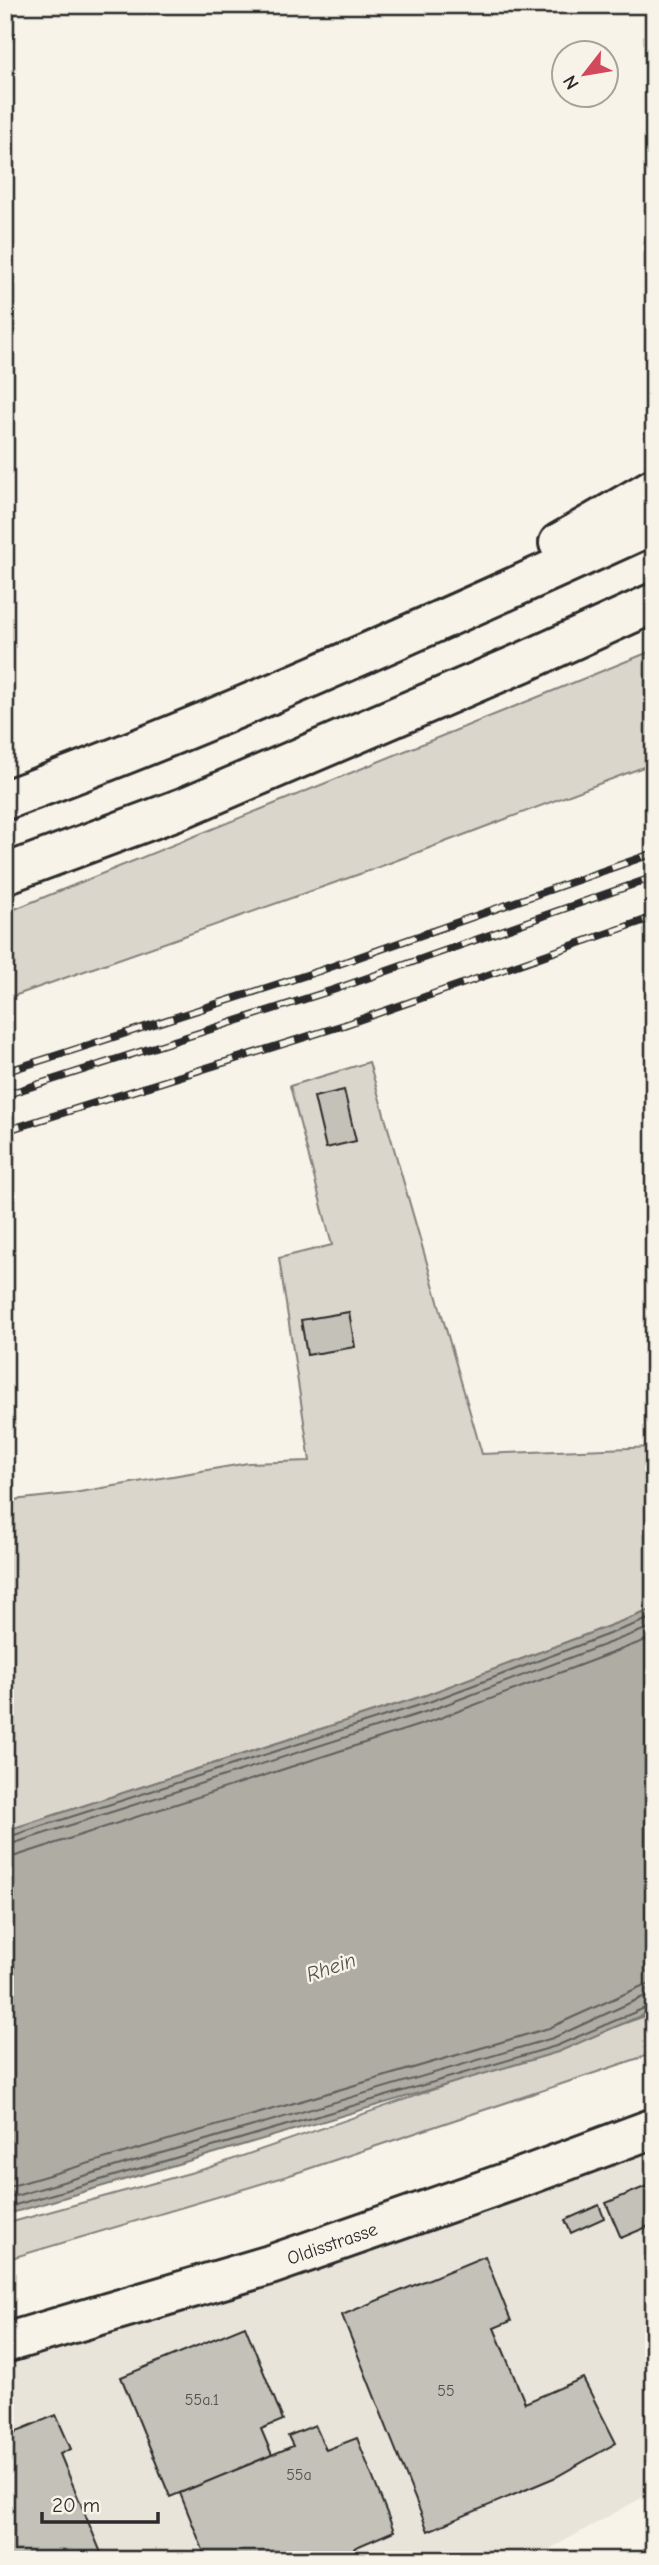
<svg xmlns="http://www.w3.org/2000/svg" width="659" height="2565" viewBox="0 0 659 2565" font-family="'Comic Neue',sans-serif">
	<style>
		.built { fill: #e8e4da }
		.green { fill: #dad6cc; stroke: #82807c; stroke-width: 2 }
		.water { fill: #afaca4; stroke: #7a7874; stroke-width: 2 }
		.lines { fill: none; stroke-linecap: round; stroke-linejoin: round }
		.shore { stroke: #605f5b; stroke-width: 2 }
		.building { fill: #c4c1b9; stroke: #2b2b2b; stroke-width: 2 }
		.street-casing { stroke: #2b2b2b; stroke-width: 44 }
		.highway-casing { stroke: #2b2b2b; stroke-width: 44 }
		.street { stroke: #f7f3e8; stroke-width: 38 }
		.highway { stroke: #f7f3e8; stroke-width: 38 }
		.rail-casing { stroke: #2b2b2b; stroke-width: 8 }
		.rail { stroke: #f7f3e8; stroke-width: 5; stroke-dasharray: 16; stroke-linecap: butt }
		.labels { text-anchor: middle; stroke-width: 5; stroke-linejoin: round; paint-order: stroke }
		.number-label { font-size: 16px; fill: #51504e }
		.street-label { font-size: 19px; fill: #2b2b2b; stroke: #f7f3e8 }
		.water-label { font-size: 21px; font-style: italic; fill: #53524f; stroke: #f7f3e8 }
	</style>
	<rect width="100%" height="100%" fill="#f7f3e8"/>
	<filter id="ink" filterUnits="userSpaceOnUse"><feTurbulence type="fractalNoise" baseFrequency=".0143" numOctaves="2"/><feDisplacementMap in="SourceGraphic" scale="14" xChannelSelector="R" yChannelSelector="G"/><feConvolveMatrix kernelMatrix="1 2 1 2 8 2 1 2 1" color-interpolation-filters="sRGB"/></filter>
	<g filter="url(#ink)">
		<path class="built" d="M654,2124v367l-124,69h-525v-211z"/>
		<path class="green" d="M654,650v113l-283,107 -366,129v-86z
			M369,1062l113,392 172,-7v162l-228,86 -421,136v-330l63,-7 180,-31 62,-2 -31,-203 53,-13 -42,-159z
			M654,2013v40l-370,124 -279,83v-36l203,-56z"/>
		<path class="water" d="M654,1609v401l-96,42 -553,163v-384l421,-136z"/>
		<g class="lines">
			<path class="shore" d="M5,1838l424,-136 225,-85
				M5,1846l426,-136 223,-84
				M5,1857l11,-1 419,-136 219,-83
				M5,2188l544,-160 93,-42 12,-2
				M5,2199l548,-161 92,-42 9,-1
				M5,2208l551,-162 98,-42"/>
		</g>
		<path class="building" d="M344,1090l12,51 -30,7 -12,-51z
			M349,1312l6,35 -48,8 -6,-35z
			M654,2183v41l-33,14 -15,-35z
			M599,2205l5,13 -33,15 -6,-13z
			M485,2256l26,65 -17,7 31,75 58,-25 33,65 -60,34 -128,54 -86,-216z
			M245,2326l38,94 -22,9 11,26 -102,42 -49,-120z
			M56,2415l15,34 -11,5 44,106h-99v-124z
			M315,2425l11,25 31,-12 37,93 -40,17 5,12h-152l-27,-67 113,-47 -5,-10z"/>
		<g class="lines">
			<g class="street-casing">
				<path id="street" d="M5,2343l265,-78 255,-89 129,-48"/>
			</g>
			<g class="highway-casing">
				<path id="highway" d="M559,543l95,-55
					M5,800c221,-81 435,-179 649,-276
					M5,874l180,-67 341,-146 128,-58"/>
			</g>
			<use href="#street" class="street"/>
			<use href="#highway" class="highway"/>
			<g class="rail-casing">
				<path id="rail" d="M5,1072l314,-101 335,-118
					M5,1095l331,-106 318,-112
					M5,1131l339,-106 310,-108"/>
			</g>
			<use href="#rail" class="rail"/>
		</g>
	</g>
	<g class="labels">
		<g class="number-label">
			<text x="446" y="2396">55</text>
			<text x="202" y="2405">55a.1</text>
			<text x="299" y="2480">55a</text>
		</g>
		<g class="street-label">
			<text transform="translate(332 2243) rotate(-19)" y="7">Oldisstrasse</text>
		</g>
		<g class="water-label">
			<text transform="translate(331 1967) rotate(-19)" y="7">Rhein</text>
		</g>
	</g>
	<rect width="659" height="2565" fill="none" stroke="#f7f3e8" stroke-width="28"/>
	<rect x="14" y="14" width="631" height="2537" fill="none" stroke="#2b2b2b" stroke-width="2.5" filter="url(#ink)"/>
	<g transform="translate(585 74) rotate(239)"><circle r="33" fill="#f7f3e8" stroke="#a5a39c" stroke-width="2"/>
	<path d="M0-5L12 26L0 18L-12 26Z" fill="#d1495b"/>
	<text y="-10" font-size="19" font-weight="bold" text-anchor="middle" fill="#2b2b2b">N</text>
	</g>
	<path d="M42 2512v10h116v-10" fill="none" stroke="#2b2b2b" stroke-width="3.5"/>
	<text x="52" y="2512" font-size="21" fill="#2b2b2b" stroke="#f7f3e8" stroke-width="5" paint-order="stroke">20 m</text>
</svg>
